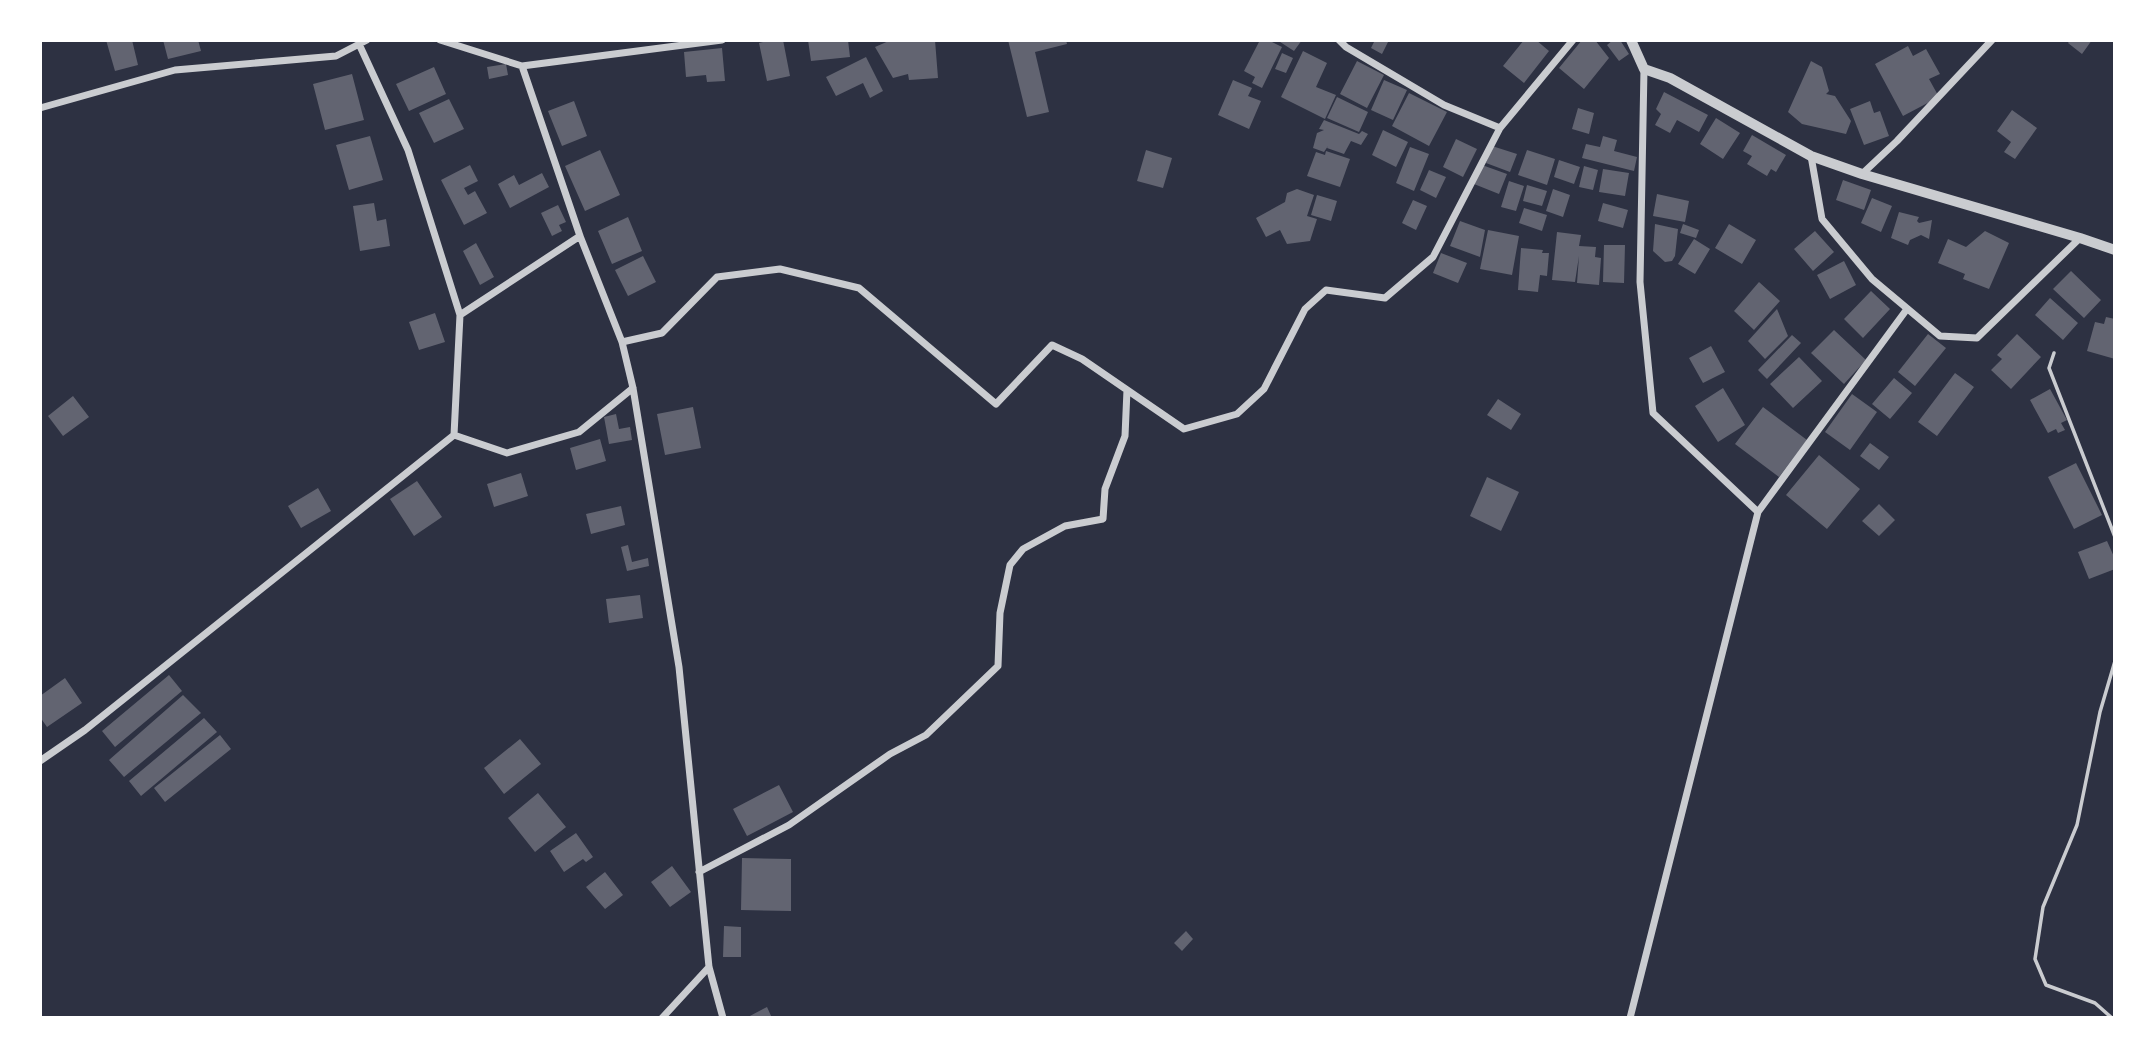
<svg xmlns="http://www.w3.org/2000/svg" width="2155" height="1058" viewBox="0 0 2155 1058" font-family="'Archivo Narrow',sans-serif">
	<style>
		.building { fill: #626471 }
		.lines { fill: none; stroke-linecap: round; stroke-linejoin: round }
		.service { stroke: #caccd0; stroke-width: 3.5 }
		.minor { stroke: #caccd0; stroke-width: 7 }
		.tertiary { stroke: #caccd0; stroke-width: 10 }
	</style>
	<rect width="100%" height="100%" fill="#2d3142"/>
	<path class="building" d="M106,40h26l6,25 -23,6z
		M163,40h35l3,11 -33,8z
		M771,40h12l7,36 -23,5 -8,-38z
		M808,40h40l2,17 -39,4z
		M891,40h44l3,38 -29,2 -1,-6 -15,4 -18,-31z
		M1008,40h58l1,4 -32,8 14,60 -22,5z
		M1260,40h8l14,7 -20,41 -10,-5 3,-6 -11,-6z
		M1277,40h25l-8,11z
		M1375,40h14l-7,14 -11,-6z
		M1524,40h12l13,11 -25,32 -21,-17z
		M1582,40h13l14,18 -25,31 -25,-21z
		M1613,40h7l9,14 -10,7 -12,-16z
		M2070,40h22l-10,14 -14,-11z
		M1908,46l5,10 13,-7 14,25 -11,5 10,18 -36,19 -28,-52z
		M722,48l3,33 -18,1 -1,-7 -20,2 -2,-25z
		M1303,51l24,12 -11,24 20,8 -11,24 -44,-22z
		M1282,53l11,5 -7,15 -11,-4z
		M866,57l17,34 -13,7 -7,-15 -27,13 -10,-19z
		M1357,61l27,14 -17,33 -27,-14z
		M1811,61l11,6 7,24 -3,3 9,2 16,25 -5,13 -44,-10 -14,-12z
		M506,64l2,11 -19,4 -2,-12z
		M434,67l12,27 -37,17 -13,-27z
		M352,74l12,46 -39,10 -12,-46z
		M1233,80l19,8 -4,8 13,5 -12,28 -31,-14z
		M1384,80l23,10 -14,30 -22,-10z
		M1664,92l44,23 -9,17 -22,-12 -7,13 -15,-8 6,-11 -5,-5z
		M1409,93l38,19 -18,34 -37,-20z
		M1337,97l31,15 -9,20 -32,-14z
		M449,99l15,30 -30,14 -15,-30z
		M574,101l13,35 -25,10 -14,-35z
		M1870,101l4,12 6,-2 9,25 -25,9 -14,-36z
		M1578,108l16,5 -5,21 -17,-5z
		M2012,110l25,18 -22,31 -11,-7 7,-10 -14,-11z
		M1716,118l24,15 -17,26 -23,-15z
		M1324,120l35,14 3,-3 6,3 -7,11 -10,-4 -7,13 -17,-6 1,-2 -4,6 -11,-4 4,-15 7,-3 -5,-1z
		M1383,130l25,12 -12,25 -24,-12z
		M1752,135l34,20 -10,17 -5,-3 -4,7 -20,-12 5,-8 -9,-5z
		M370,136l13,44 -34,10 -13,-45z
		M1603,136l14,4 -3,11 23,6 -3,14 -52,-13 4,-14 14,3z
		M1456,139l21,10 -14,28 -20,-10z
		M1492,146l25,8 -7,18 -24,-9z
		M1410,147l19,7 -15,37 -18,-8z
		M600,150l20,45 -35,16 -20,-45z
		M1146,150l26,8 -9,30 -26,-7z
		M1527,150l28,9 -8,26 -29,-10z
		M1326,151l24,8 -10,28 -33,-11 9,-24 9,3z
		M1559,160l21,7 -6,17 -20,-7z
		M470,165l8,16 -14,7 4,7 7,-4 12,22 -23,12 -23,-45z
		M1482,165l25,9 -8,20 -25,-10z
		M1584,166l14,4 -5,20 -14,-3z
		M1603,169l26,4 -4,23 -26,-4z
		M1429,170l17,7 -10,21 -16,-8z
		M542,173l7,14 -39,21 -12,-24 16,-9 5,10z
		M1843,180l28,10 -7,20 -28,-10z
		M1509,181l15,5 -8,25 -15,-4z
		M1527,185l20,6 -5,15 -19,-5z
		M1297,189l17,6 -7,21 10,3 -7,22 -23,3 -7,-14 -14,7 -10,-19 29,-16 2,-9z
		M1553,189l17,6 -7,22 -17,-6z
		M1657,194l32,7 -4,21 -32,-6z
		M1317,195l20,6 -6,20 -20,-6z
		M1872,198l20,8 -11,26 -20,-9z
		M1413,200l14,6 -11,24 -14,-7z
		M374,203l3,18 9,-2 4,27 -30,5 -7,-45z
		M1603,203l25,7 -5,18 -25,-7z
		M558,205l8,17 -7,3 3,6 -10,5 -11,-23z
		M1524,208l23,7 -5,16 -23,-8z
		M1899,212l20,5 -2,4 2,2 13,-3 -3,19 -8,-4 -11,5 -2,5 -17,-7z
		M628,217l14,34 -30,13 -14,-33z
		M1460,221l25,9 -5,27 -30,-11z
		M1655,224l23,5 -3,27 -3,5 -7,1 -12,-11z
		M1683,224l16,6 -3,8 -16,-5z
		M1729,224l27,16 -14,24 -27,-16z
		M1488,230l31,6 -7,39 -32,-6z
		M1815,231l19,21 -21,19 -19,-22z
		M1985,231l24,12 -20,46 -26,-10 2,-5 -27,-11 10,-24 18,8z
		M1557,232l24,3 -2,11 17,1 -1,10 6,1 -2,27 -22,-2 2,-27 -4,26 -23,-2z
		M1694,239l16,10 -15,25 -17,-10z
		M476,243l18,34 -14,8 -17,-34z
		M1604,245h21l-1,38 -21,-1z
		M1521,248l22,2 -1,3h7l-2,23 -7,-1 -2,17 -20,-2z
		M1441,253l26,10 -9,20 -25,-10z
		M643,256l13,26 -28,14 -13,-26z
		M1844,261l12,24 -26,14 -13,-24z
		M2071,271l30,29 -17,18 -31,-29z
		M1759,282l21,19 -26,29 -20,-19z
		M1871,291l19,18 -27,29 -19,-19z
		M2050,298l28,25 -15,17 -28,-25z
		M1777,309l11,27 -23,23 -17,-18z
		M435,313l10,29 -26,8 -10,-28z
		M2106,317l9,2v40l-28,-8 8,-29 9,2z
		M1834,330l32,30 -22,24 -33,-31z
		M1928,334l18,14 -31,38 -17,-14z
		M2017,334l24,23 -30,32 -20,-19 11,-11 -5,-4z
		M1792,335l9,8 -34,36 -9,-9z
		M1711,346l14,26 -22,11 -14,-25z
		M1799,357l23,24 -29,27 -23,-24z
		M1955,373l19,14 -37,49 -19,-14z
		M1894,378l18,15 -22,26 -18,-15z
		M1723,388l22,37 -27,17 -23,-36z
		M2050,389l17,31 -6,3 4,7 -7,3 -2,-4 -8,4 -18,-33z
		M1852,394l25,18 -27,38 -25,-18z
		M73,396l16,21 -26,19 -15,-20z
		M1498,399l23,15 -10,16 -24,-15z
		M693,407l8,41 -36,7 -8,-41z
		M1763,407l44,33 -28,37 -44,-33z
		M616,414l3,15 11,-2 2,13 -23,4 -5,-27z
		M600,439l6,22 -30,9 -6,-22z
		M1870,443l19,14 -10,13 -19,-14z
		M1819,455l41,34 -33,40 -41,-34z
		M2076,463l26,52 -28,14 -26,-52z
		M521,473l7,23 -34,11 -7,-23z
		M1487,477l32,15 -18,39 -31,-15z
		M417,481l25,36 -28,19 -24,-37z
		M318,488l13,23 -30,17 -13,-22z
		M1879,504l16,16 -16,16 -17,-15z
		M621,506l4,19 -34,9 -5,-20z
		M2107,541l8,18v10l-26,10 -11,-27z
		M628,545l4,17 16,-4 1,8 -22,5 -6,-24z
		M640,595l3,23 -34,5 -3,-24z
		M169,675l13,16 -67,56 -13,-16z
		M65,678l17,25 -35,24 -7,-10v-21z
		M183,695l18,18 -77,64 -15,-17z
		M204,718l13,14 -76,64 -12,-15z
		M220,735l11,14 -66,53 -11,-14z
		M520,739l21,25 -37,30 -20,-26z
		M779,785l14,27 -46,24 -14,-27z
		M538,793l28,34 -31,25 -27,-34z
		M576,833l17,24 -7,5 -3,-3 -19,13 -14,-21z
		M742,858l49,1v52l-50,-1z
		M672,866l19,26 -21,15 -19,-25z
		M605,872l18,23 -18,14 -19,-22z
		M724,926l17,1v30h-18z
		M1186,931l7,8 -11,12 -8,-8z
		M767,1007l5,11h-26z"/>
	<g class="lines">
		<path class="service" d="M2054,353l-5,15 66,169
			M2112,1018l-17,-15 -49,-18 -11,-26 8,-52 34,-82 23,-113 15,-51"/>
		<path class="minor" d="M440,40l82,26 200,-26
			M1339,40l7,7 98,58 56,23
			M359,44l49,106 52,165 -6,120
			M522,66l58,170 42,106 11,46 46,279 30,300 14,51
			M40,108l135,-38 161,-14 31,-16
			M1811,156l11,63 50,60 68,57 37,2 103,-100
			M1862,174l35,-33 95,-101
			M460,315l120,-79
			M622,342l40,-9 55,-56 63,-8 79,19 137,116 56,-59 30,14 102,70 53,-15 27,-25 41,-80 21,-19 59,8 48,-41 67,-129 73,-88
			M1758,512l149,-203
			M40,761l45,-31 369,-295 53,18 72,-21 54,-44
			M699,872l90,-47 101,-71 36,-19 72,-69 2,-53 10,-48 13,-16 42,-23 38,-7 2,-30 20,-53 2,-46
			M662,1018l47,-51
			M1630,1018l128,-506 -105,-99 -13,-131 4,-213"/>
		<path class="tertiary" d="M1631,40l13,29 26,9 141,78 51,18 218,64 35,12"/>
	</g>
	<rect width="2155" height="1058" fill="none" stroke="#ffffff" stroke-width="84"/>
</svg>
